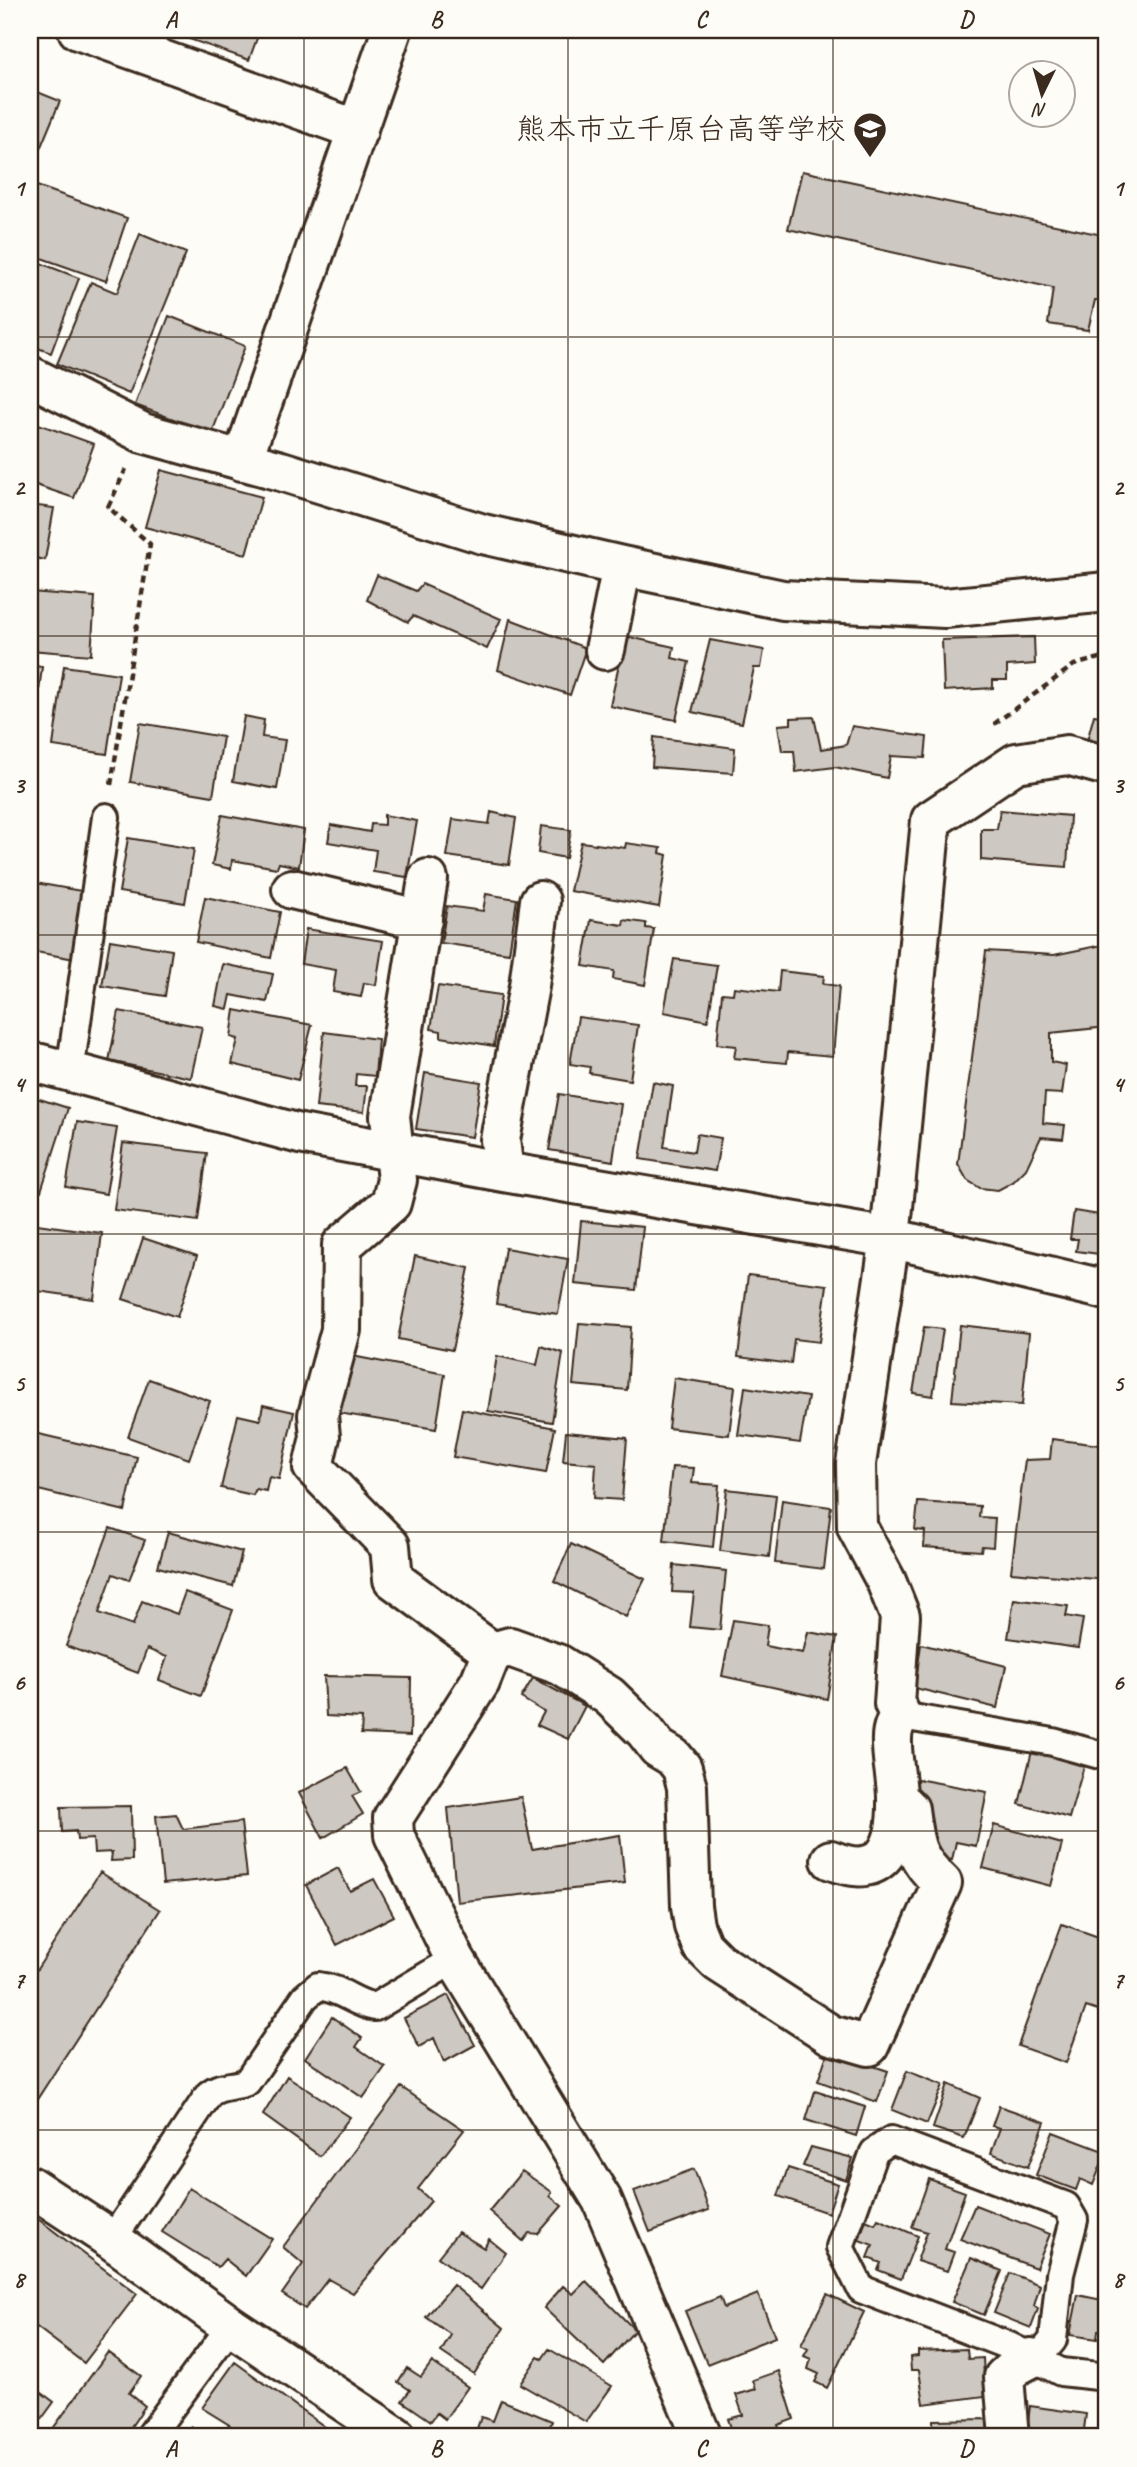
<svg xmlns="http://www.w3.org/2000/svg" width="1137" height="2467" viewBox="0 0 1137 2467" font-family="Caveat,'Klee One',sans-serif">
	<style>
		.building { fill: #cdc8c2; stroke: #3b2a1e; stroke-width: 2 }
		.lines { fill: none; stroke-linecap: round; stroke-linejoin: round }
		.lane-casing { stroke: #3b2a1e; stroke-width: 32 }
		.street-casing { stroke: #3b2a1e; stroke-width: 44 }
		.path { stroke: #3b2a1e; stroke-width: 4.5; stroke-dasharray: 7 5; stroke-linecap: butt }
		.lane { stroke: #fdfcf7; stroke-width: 26 }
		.street { stroke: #fdfcf7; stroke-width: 38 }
		.grid { fill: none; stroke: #3b2a1e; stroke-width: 2; stroke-opacity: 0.55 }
		.labels { text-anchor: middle; stroke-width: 5; stroke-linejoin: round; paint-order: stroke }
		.poi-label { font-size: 30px; fill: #3b2a1e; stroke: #fdfcf7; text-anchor: end }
		.neatline { fill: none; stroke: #3b2a1e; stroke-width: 2.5 }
		.grid-label { font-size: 23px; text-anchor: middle; font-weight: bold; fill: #3b2a1e }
	</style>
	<rect width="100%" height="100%" fill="#fdfcf7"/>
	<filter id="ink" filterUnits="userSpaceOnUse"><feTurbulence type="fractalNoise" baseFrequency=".0143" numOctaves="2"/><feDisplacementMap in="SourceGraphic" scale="14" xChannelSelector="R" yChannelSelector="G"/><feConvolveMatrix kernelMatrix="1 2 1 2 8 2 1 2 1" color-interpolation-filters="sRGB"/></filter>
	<g filter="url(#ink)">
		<path class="building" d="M173,30h87l-11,30 -77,-27z
			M30,89l30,12 -25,60 -5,-2z
			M802,171l305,65v64h-12l-7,30 -40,-6 5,-36 -265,-59z
			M34,185l93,33 -21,63 -76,-27v-57z
			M140,234l46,19 -57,141 -72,-30 34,-82 26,11z
			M30,259l49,19 -28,75 -21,-8z
			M169,316l76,30 -33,87 -77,-28z
			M30,421l64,23 -20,54 -44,-15z
			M161,470l101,27 -16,57 -101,-27z
			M30,505l24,3 -9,52 -15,-3z
			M377,575l39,16 6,-7 79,35 -14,30 -74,-33 -5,6 -41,-22z
			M30,592l65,5 -4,58 -61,-5z
			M510,619l76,29 -16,47 -72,-25z
			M625,636l49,11 -2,11 17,4 -13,58 -66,-14z
			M1034,637l1,27 -28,2v14h-14v8l-49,3 -2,-51z
			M710,640l54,10 -3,18h-7l-12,55 -50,-11z
			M30,665l12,2 -11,89h-1z
			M64,666l55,8 -12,80 -54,-8z
			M1094,715l13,2v-2v30l-20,-4z
			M244,716l20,4 -2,17 23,3 -8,49 -44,-8z
			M814,717l7,32 25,-4 6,-19 75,11 -2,21 -34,-2 -4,22 -52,-11 -39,5 -2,-21h-12l-4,-26 13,-1v-6z
			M140,723l83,14 -10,59 -83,-14z
			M654,737l81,11 -2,25 -81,-6z
			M1000,810l70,6 -3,51 -86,-7v-31h16z
			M491,812l25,6 -7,47 -62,-9 6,-37 36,5z
			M222,815l82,15 -5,37 -20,-4 -2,5 -45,-8 -1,9 -19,-4z
			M384,815l33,6 -10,56 -34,-5 3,-22 -48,-8 3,-17 39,7 1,-8 13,1z
			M541,826l30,4 -5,28 -28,-5z
			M128,838l66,11 -9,54 -66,-11z
			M581,842l44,6 1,-5 35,5 -1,5 7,2 -8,52 -89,-16z
			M30,882l57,10 -12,67 -45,-8z
			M486,894l31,5 -8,54 -68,-10 6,-37 36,5z
			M205,897l75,15 -9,46 -75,-16z
			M591,920l32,5 1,-5 22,3v5l8,1 -9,56 -32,-6 1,-8 -31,-5z
			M306,929l77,12 -7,44 -12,-2 -3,14 -28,-5 3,-22 -35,-6z
			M110,940l62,10 -7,46 -63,-10z
			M1107,944v83l-56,6v29l15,3 -4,29 -17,-1 -2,30 22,2 -2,14 -22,-2 -15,32 -13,13 -15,8 -18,-2 -13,-8 -9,-16 28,-213 68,4z
			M674,959l43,6 -9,56 -44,-9z
			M223,964l50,10 -6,28 -36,-7 -3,14 -13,-3z
			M780,971l44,5 -1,8 16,2 -6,70 -45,-4 -1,11 -53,-5 2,-12 -19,-2 5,-51 11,1 1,-7 44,5z
			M438,986l63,9 -7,51 -53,-9v-6l-10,-2z
			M235,1010l77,15 -14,55 -66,-16 6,-25 -7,-2z
			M119,1011l83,16 -11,51 -82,-17z
			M578,1017l60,8 -8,55 -41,-7 1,-6 -20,-3z
			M324,1032l54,7 -3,37 -19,-2 -1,12h12l-3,26 -48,-5z
			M425,1073l56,9 -9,55 -56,-8z
			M653,1082l20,4 -9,61 30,5 3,-18 24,4 -6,33 -75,-12z
			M559,1094l62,10 -8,57 -64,-11z
			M30,1096l38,12 -27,83 -11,-4z
			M77,1122l40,6 -11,66 -40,-7z
			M123,1143l84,10 -9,68 -84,-11z
			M1074,1211l33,5v39l-31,-4 2,-12h-8z
			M581,1221l62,6 -7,63 -61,-6z
			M30,1223l72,10 -8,66 -64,-9z
			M143,1238l54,18 -20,61 -54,-18z
			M505,1248l63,11 -10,55 -62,-10z
			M415,1256l54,12 -17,82 -54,-11z
			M748,1275l79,10 -8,57 -25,-3 -3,25 -53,-7z
			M579,1323l52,4 -4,63 -54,-5z
			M960,1325l69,8 -7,72 -70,-4z
			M924,1327l19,2 -10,67 -20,-3z
			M541,1346l22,7 -11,69 -64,-11 9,-55 40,9z
			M347,1355l98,19 -9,55 -98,-16z
			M674,1378l61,9 -6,48 -61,-7z
			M149,1379l61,22 -21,58 -61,-22z
			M745,1387l63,10 -8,46 -62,-8z
			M263,1405l31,7 -15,67 -10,-2 -3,14 -10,-2 -3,6 -32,-7 17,-73 22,5z
			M462,1409l93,19 -9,45 -93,-16z
			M30,1432l107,25 -12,54 -95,-23z
			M566,1432l61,6 -5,62 -28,-2 2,-34 -33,-3z
			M1052,1439l55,7v134l-96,-8 14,-112 25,-1z
			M672,1467l22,1 -2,15 27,2 -6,62 -49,-6z
			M727,1489l49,6 -7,62 -49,-6z
			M782,1500l49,7 -7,62 -49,-6z
			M918,1502l62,4 -1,11 16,1 -2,29 -11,-1 -1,5 -57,-4 1,-16 -10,-1z
			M110,1528l35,12 -16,40 -16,-6 -14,39 34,12 9,-24 35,13 8,-22 48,18 -32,86 -42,-16 8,-23 -20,-8 -9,24 -72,-27z
			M168,1532l74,20 -9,34 -75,-19z
			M571,1544l74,35 -19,38 -72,-36z
			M674,1565l52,6 -6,59 -30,-3 4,-34 -22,-1z
			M1014,1599l54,7 -2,10 17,3 -5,29 -70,-10z
			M733,1620l35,5 -3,21 38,7 5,-21 29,5 -10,62 -105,-23z
			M921,1644l85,22 -9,42 -82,-20z
			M324,1676l87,2 -1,58 -49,-2 1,-16 -36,-2z
			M533,1678l52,28 -17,33 -31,-14 7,-13 -23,-14z
			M1032,1751l52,15 -15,52 -50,-14z
			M347,1768l14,24 -9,4 11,18 -40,24 -24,-45z
			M917,1779l70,13 -11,54 -20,-4 -4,18 -26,-5 -11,-57z
			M521,1797l11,52 88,-14 5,48 -168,19 -9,-94z
			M131,1806l1,54 -21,1 1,-9 -18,1 -1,-14 -16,1 -1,-9 -14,1 -1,-25z
			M176,1814l7,15 58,-7 6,54 -84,8 -7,-68z
			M994,1825l68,19 -11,42 -68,-18z
			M338,1868l12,23 24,-12 20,37 -57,29 -31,-60z
			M100,1872l60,38 -126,194 -4,-3v-121z
			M1062,1924l45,16v74l-21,-7 -20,56 -48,-17z
			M448,1995l27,50 -31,17 -10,-24 -15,9 -15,-29z
			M332,2017l30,21 -6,9 29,20 -22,31 -58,-40z
			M828,2051l60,20 -11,31 -59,-21z
			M907,2071l36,14 -16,39 -35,-14z
			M287,2076l63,41 -30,39 -57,-41z
			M948,2084l32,14 -16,40 -31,-10z
			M401,2087l63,43 -46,59 13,12 -78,92 -25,-14 -23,30 -23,-15 21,-30 -20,-17z
			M815,2091l50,16 -9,29 -50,-16z
			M999,2106l46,16 -17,45 -37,-14 9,-25 -8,-2z
			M1053,2132l53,20 -13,33 -13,-6 -4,11 -40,-15z
			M811,2147l42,11 -7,22 -43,-14z
			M788,2168l50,16 -10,29 -50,-17z
			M694,2169l15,41 -59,22 -16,-41z
			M522,2171l30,21 -2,4 12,10 -24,28 -9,-1 -6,8 -34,-30z
			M929,2179l36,13 -20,57 9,3 -7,19 -30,-10 10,-29 -15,-5z
			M189,2188l83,51 -26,37 -21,-17 -7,8 -56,-35z
			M975,2205l75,29 -14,34 -76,-29z
			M30,2213l107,81 -53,69 -54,-41z
			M878,2219l40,17 -17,43 -23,-9 3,-7 -13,-5 5,-13 -14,-5 7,-20 9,4z
			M458,2232l26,16 5,-9 17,14 -25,36 -43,-32z
			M971,2258l31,13 -18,44 -32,-13z
			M1010,2273l30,12 -6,21 4,3 -7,19 -37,-15z
			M586,2281l49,49 -31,35 -60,-57 19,-22 10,8z
			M453,2285l51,43 -30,46 -33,-22 10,-17 -25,-18z
			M758,2294l17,43 -68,27 -22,-53 35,-14 4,11z
			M827,2294l37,18 -37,76 -12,-6 4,-8 -11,-5 3,-10 -7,-3 4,-7 -7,-4z
			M1078,2295l29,6v31l-9,-2 -1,9 -27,-4z
			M549,2349l63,37 -26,36 -66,-38 18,-27 4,2z
			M967,2349l1,10 15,-1 2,38 -61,8 -5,-34h-8l-1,-13 8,-1v-5z
			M108,2352l33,24 -12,17 16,13 -21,31h-77z
			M235,2362l104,75h-90l-47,-29z
			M432,2362l36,25 -23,32 -8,-6 -6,8 -29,-20 8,-11 -12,-8 9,-14 14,9z
			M779,2371l15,48 -16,6 2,6 -13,6h-33l-6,-18 15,-4 -7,-20 20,-6 -3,-9z
			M30,2384l24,18 -24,33z
			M501,2400l51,21 -6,16h-72l7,-20 12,4z
			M1030,2406l56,8 -3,23h-57z
			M990,2419v18h-57v-17z
			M191,2426l14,11h-24z"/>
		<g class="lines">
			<g class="lane-casing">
				<path id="lane" d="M70,1071l36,-254
					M900,1713l13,5 140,24 54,15
					M112,2240l97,-146c12,-10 23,-6 38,-12l58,-85 13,-11c23,2 35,17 57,21l80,-48
					M1031,2358l11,-5 11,-13 7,-66 14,-54 -8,-14 -175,-66 -17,12 -34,95 21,42 148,57 52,26 46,5
					M149,2437l82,-111"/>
			</g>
			<g class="street-casing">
				<path id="street" d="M78,30l280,100
					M30,376l113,57 138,38 202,63 139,32 161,34 162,8 162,-16
					M242,461l150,-431
					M605,650l17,-84
					M428,879l-38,237 7,64 -6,23 -49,42 -1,85 -23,85 2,22 -7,30 77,79 3,33 99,73 -12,30 -87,136 1,17 61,124 147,241 100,237
					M292,889l130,31
					M30,1063l11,1 259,70 204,38 386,66 217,52
					M504,1172l-4,-32 29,-154 11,-85
					M492,1652l18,-5 50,18 49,31 36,35 13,17 15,9 9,11 5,19 4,119 3,20 8,20 16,16 113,73 38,11 73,-163c-28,-26 -28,-38 -33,-74l-5,-5
					M831,1860c54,22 67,-16 66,-62 0,-20 -6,-40 -5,-60 0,-9 4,-17 8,-25l-6,-9 6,-88 -14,-35 -29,-54 -1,-63 34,-226 41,-418 85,-57 51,-8 40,11
					M30,2186l82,54 119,86 166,111
					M1009,2437l-5,-60 12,-11 15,-8"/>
			</g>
			<path class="path" d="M994,724l80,-59 33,-9
				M111,785l39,-241 -42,-37 18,-38"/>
			<use href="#lane" class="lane"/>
			<use href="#street" class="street"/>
		</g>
	</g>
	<path class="grid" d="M304,30v2407M568,30v2407M833,30v2407M30,337h1077M30,636h1077M30,935h1077M30,1234h1077M30,1532h1077M30,1831h1077M30,2130h1077"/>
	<defs>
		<g id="school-pin" transform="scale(1.75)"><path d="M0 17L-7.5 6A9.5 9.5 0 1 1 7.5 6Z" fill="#3b2a1e" stroke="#fdfcf7"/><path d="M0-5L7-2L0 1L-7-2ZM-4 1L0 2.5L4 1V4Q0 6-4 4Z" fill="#fff"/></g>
	</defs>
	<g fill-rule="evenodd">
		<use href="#school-pin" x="870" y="129"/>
	</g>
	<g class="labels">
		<g class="poi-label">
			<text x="846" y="139">熊本市立千原台高等学校</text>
		</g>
	</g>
	<rect width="1137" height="2467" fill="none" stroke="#fdfcf7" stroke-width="77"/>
	<g transform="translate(1042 94) rotate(185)"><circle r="33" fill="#fdfcf7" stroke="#afa8a0" stroke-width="2"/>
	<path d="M0-5L12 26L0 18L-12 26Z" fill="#3b2a1e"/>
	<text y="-10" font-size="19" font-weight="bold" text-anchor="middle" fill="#3b2a1e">N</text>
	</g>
	<rect x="38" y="38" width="1060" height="2390" class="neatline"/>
	<g class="grid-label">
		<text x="171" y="27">A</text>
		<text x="436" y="27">B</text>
		<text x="701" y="27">C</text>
		<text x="966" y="27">D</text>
		<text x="19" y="196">1</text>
		<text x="1118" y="196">1</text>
		<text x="19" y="495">2</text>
		<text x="1118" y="495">2</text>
		<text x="19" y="793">3</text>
		<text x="1118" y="793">3</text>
		<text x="19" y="1092">4</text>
		<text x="1118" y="1092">4</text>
		<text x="19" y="1391">5</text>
		<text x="1118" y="1391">5</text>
		<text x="19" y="1690">6</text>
		<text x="1118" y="1690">6</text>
		<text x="19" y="1988">7</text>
		<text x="1118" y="1988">7</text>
		<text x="19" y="2287">8</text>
		<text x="1118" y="2287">8</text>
		<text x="171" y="2456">A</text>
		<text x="436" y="2456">B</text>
		<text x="701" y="2456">C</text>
		<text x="966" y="2456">D</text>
	</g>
</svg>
